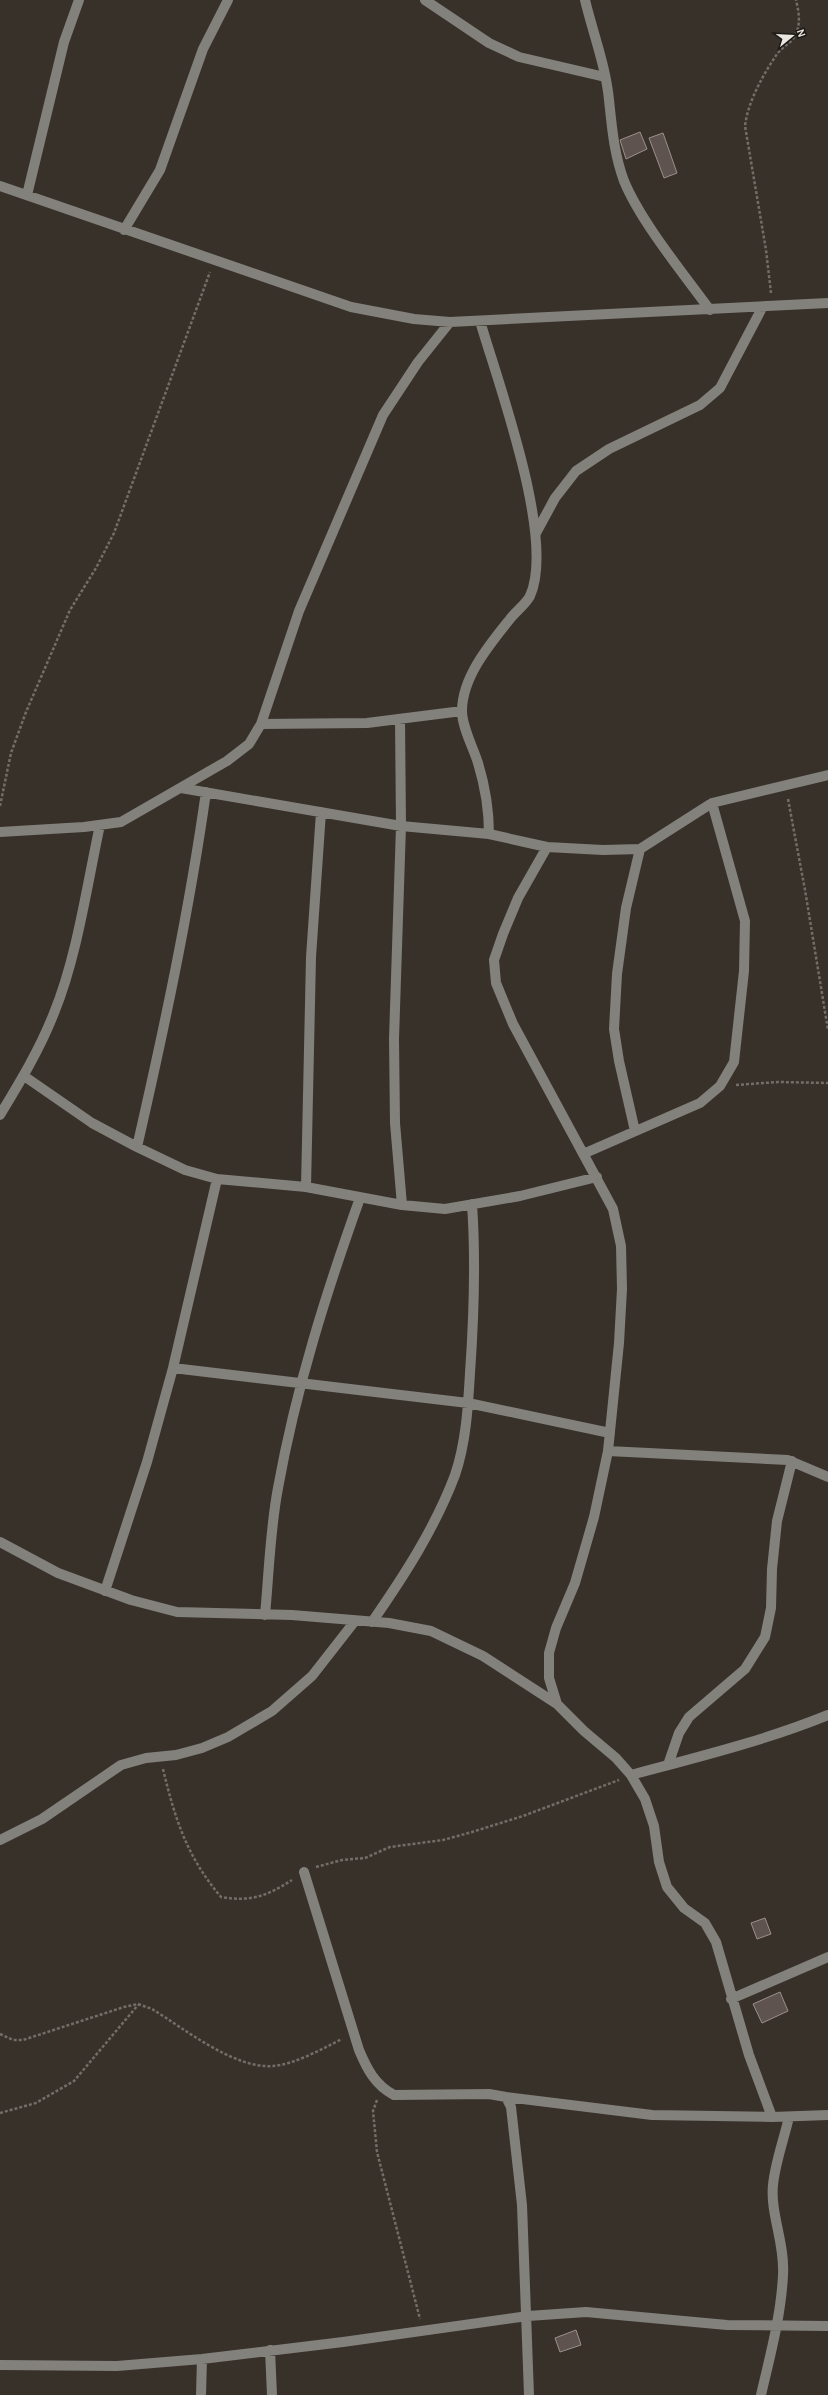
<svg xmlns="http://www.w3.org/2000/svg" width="828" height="2395" viewBox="0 0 828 2395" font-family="Karla,sans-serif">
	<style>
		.building { fill: #5e534e; stroke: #9c908b }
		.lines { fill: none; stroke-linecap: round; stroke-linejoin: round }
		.path { stroke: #736d67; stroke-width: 2.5; stroke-dasharray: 3 2; stroke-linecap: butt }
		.minor { stroke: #83817c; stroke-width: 10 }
	</style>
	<rect width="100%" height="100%" fill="#38312a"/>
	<path class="building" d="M640,132l7,17 -21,10 -6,-19z
		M663,133l14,40 -13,5 -15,-40z
		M765,1918l6,16 -14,5 -6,-16z
		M780,1992l8,19 -26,12 -9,-19z
		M576,2330l5,15 -21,7 -5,-14z"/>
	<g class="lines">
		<path class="path" d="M771,293l-5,-43 -21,-124c3,-25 18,-51 32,-72 5,-7 14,-11 18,-18 6,-11 4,-24 1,-36
			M788,799l17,91 23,140
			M0,806l11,-53 15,-41 44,-102 26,-42 18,-35 96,-261
			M736,1085l42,-3 50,1
			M163,1769c12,50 24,88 58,128 30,5 46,-1 71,-17
			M316,1867l26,-7 23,-2 25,-11 53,-7 29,-8 51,-16 96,-36
			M0,2034l13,6h10l101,-33 14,-3 14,5c33,20 82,60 121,57 20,-1 51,-18 69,-27
			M377,2100l-4,11 4,41 43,167
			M0,2113l36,-10 38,-22 64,-76"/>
		<path class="minor" d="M425,0l64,43 30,14 86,20
			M585,0c8,33 21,67 24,100 3,28 5,54 15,81 17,41 59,92 86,129
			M0,186l351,121 63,12 36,3 378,-19
			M27,195l37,-153 15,-42
			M124,230l36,-60 43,-121 25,-49
			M480,321c18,62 76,218 50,275 -4,8 -14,15 -20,23 -20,25 -48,58 -48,92 0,16 11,36 16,52 7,23 11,46 11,71
			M536,533l19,-35 21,-27 33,-22 91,-44 20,-17 42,-80
			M400,719l1,107 -7,213 1,84 7,82
			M261,724l106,-1 95,-12
			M181,788l220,38 88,8 58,13 56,3 37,-1 72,-46 116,-28
			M0,832l84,-5 37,-5 106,-61 22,-17 12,-20 38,-113 84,-196 35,-53 32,-40
			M547,847l-29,51 -15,36 -9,26 2,23 17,41 100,185 8,37 1,43 -3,54 -11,108 -14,66 -19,66 -19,45 -7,25v25l8,26 27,27 32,27 15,17 14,24 9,27 5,36 8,25 17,21 21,15 11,19 33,113 23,62
			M24,1076l68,47 45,24 48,23 32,9 89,8 96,18 43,4 75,-13 77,-19
			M0,1115c20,-33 40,-66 54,-102 23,-56 33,-128 46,-188
			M635,1131l-16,-70 -5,-32 3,-55 9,-66 14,-59
			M137,1147c27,-118 52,-235 69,-355
			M583,1154l117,-51 20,-17 14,-24 10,-91 1,-50 -33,-118
			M306,1187l5,-230 10,-145
			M173,1368l295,35 142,30
			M608,1451l180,9 40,17
			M0,1542l58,31 73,27 46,12 115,3 97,8 42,8 52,25 74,48
			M105,1591l42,-129 26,-94 44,-189
			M265,1615c4,-42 5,-85 13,-127 18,-100 48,-195 82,-290
			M372,1622c32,-46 63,-94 83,-147 11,-32 13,-68 15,-102 4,-57 6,-112 2,-169
			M668,1765l11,-32 10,-16 56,-48 20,-32 6,-29 1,-39 5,-48 15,-60
			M631,1775c67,-18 133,-34 197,-60
			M0,1840l42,-21 79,-54 25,-7 30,-3 26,-7 26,-11 44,-26 40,-35 43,-55
			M304,1872l55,178c8,19 16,35 35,45l95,-1 17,3 5,10 11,98 7,190
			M731,1999l97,-42
			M506,2097l146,18 120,2 56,-2
			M270,2350l2,45
			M0,2365l117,1 85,-7 141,-17 185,-26 58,-4 141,13 101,1
			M201,2395l1,-36
			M761,2395c9,-39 20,-79 22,-120 2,-32 -13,-62 -10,-90 2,-22 11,-46 16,-68"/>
	</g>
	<g transform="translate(792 36) rotate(72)" stroke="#1d1a16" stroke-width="3" paint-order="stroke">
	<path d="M0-3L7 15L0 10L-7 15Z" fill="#eae6e1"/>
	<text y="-6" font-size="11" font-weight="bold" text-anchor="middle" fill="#eae6e1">N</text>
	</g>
</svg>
